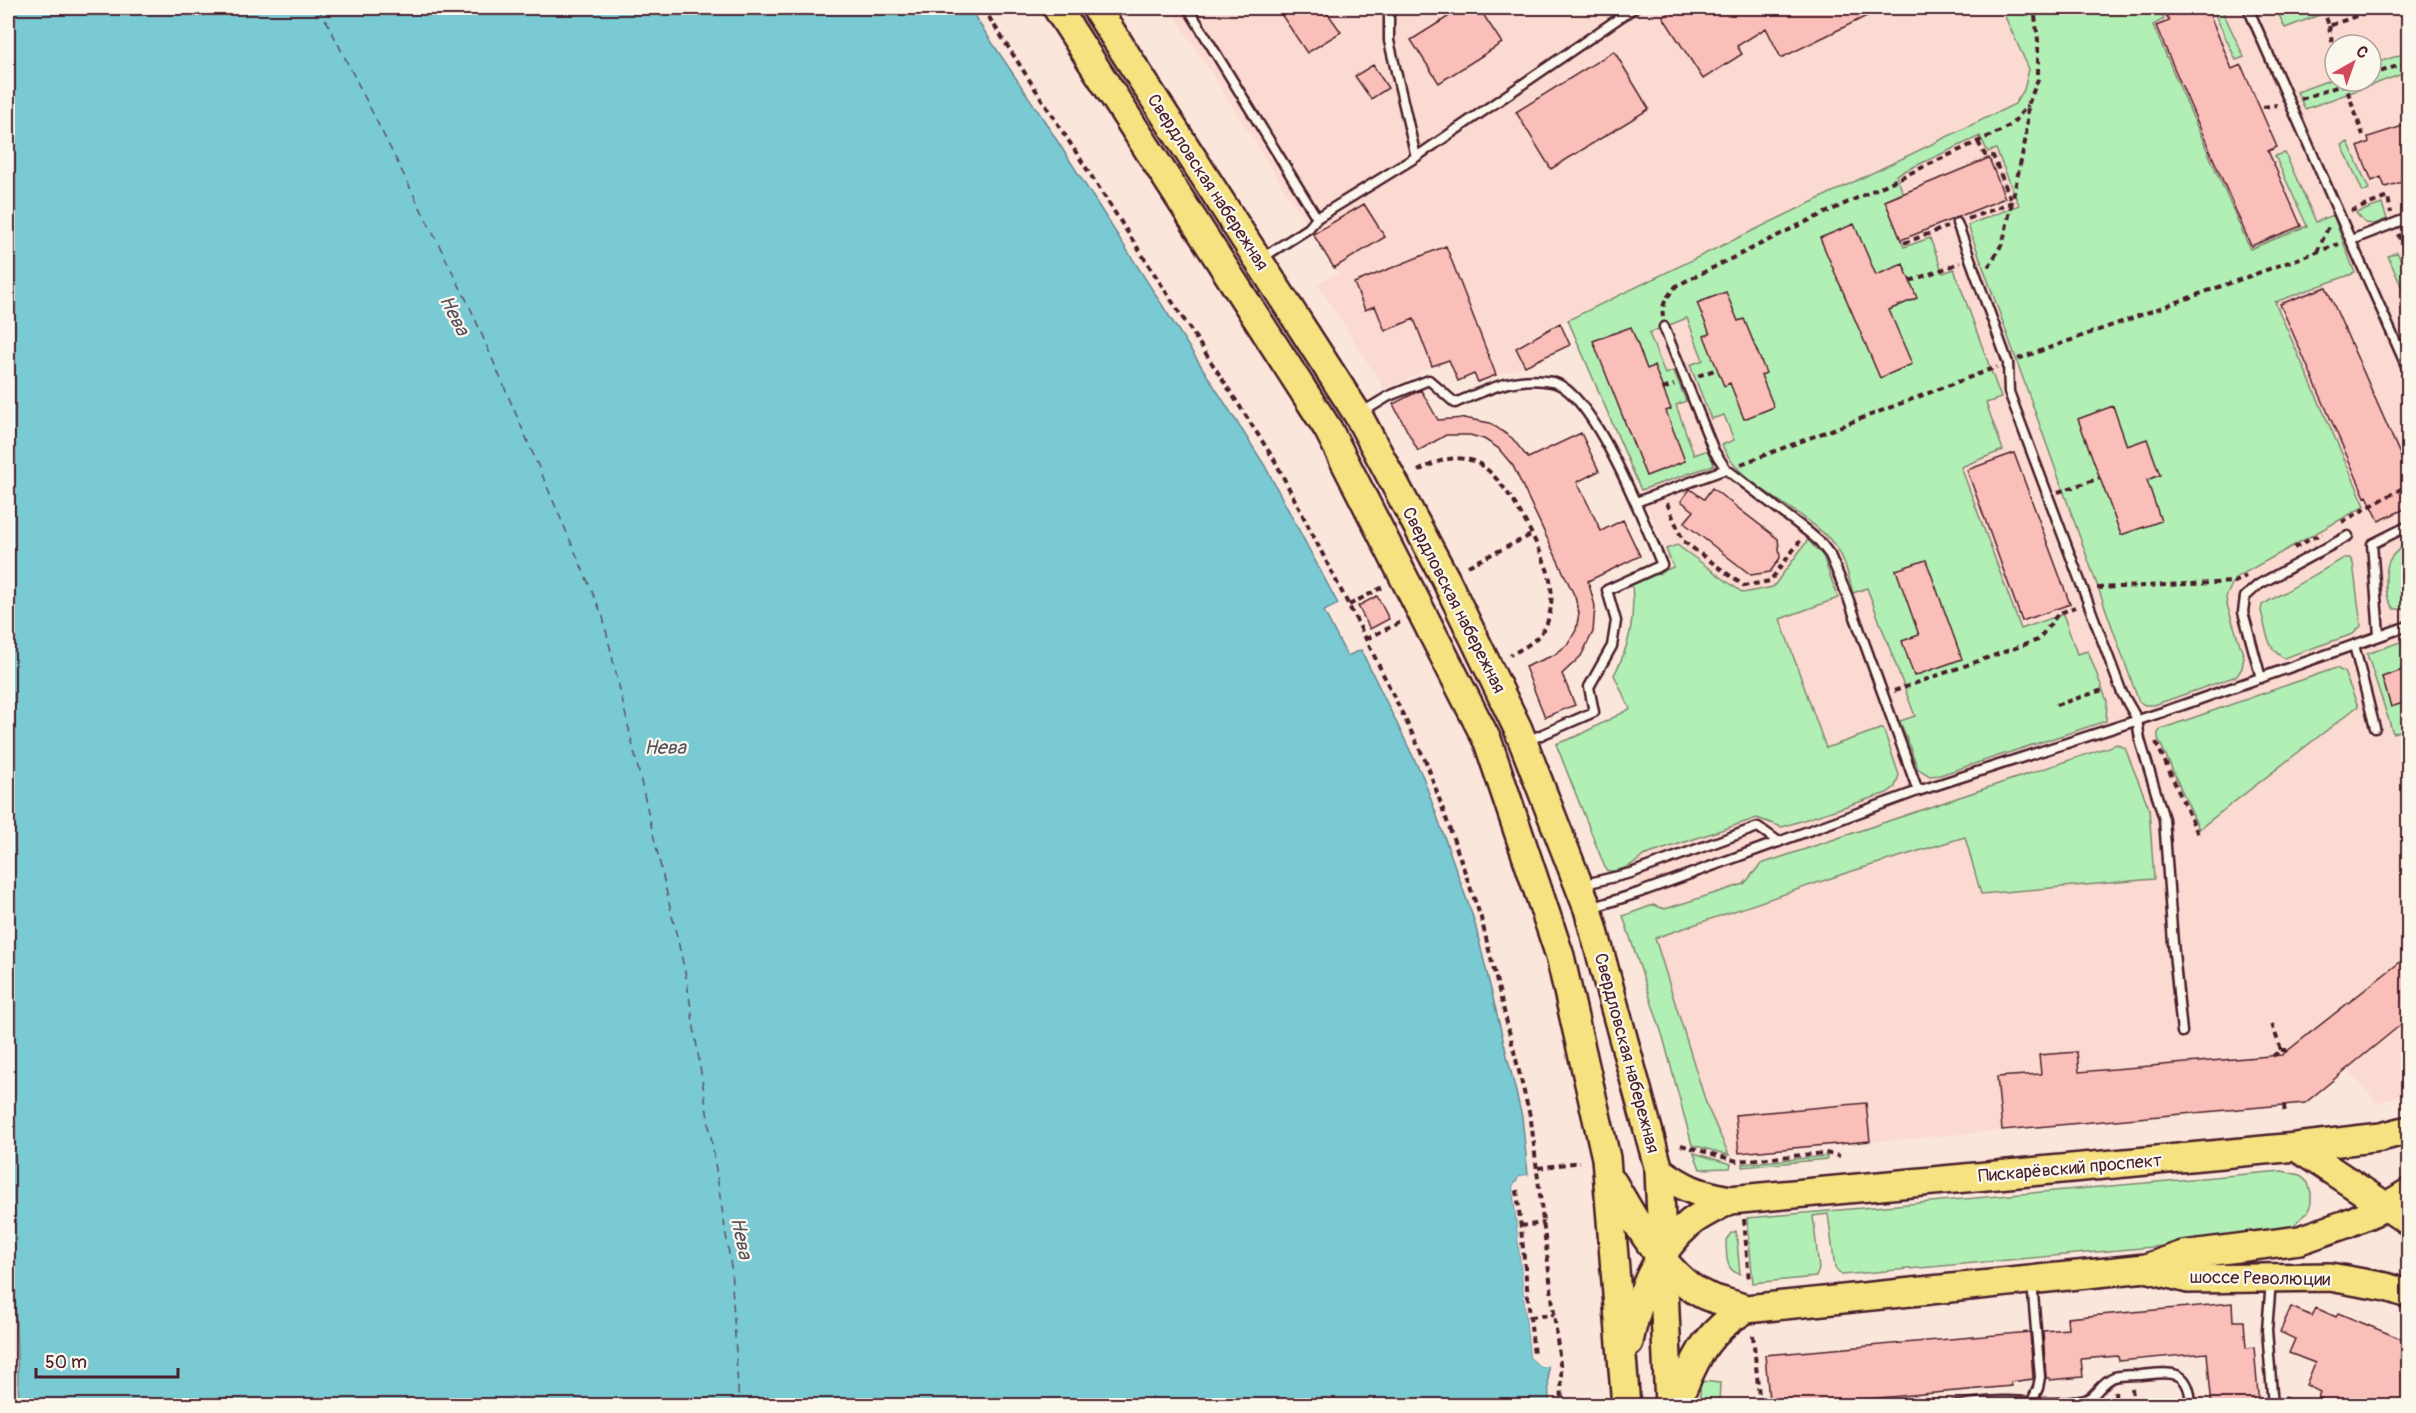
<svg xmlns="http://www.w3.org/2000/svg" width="2416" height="1413" viewBox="0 0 2416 1413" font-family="Pangolin,sans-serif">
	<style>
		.built { fill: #fbdad1; fill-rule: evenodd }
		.green { fill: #b2efb5; stroke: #7e8770; stroke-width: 1.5 }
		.water { fill: #7acad4; stroke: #678690; stroke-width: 1.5 }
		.pier { fill: #fbe6dc }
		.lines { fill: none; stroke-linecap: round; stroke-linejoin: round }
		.ferry { stroke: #58525e; stroke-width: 1.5; stroke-dasharray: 8 6; stroke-linecap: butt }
		.building { fill: #fabfb8; stroke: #4a1f2b; stroke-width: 1.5 }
		.lane-casing { stroke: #4a1f2b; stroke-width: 13 }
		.primary-casing { stroke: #4a1f2b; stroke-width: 32 }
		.path { stroke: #4a1f2b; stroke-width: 4; stroke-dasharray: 6 4.5; stroke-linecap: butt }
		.lane { stroke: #fbf7ec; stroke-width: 8 }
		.primary { stroke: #f6e281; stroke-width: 27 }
		.labels { text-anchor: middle; stroke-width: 4.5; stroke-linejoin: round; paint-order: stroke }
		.street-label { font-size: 18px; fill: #4a1f2b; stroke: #fbf7ec }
		.water-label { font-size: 20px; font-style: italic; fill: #58525e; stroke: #fbf7ec }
	</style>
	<rect width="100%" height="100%" fill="#fbe6dc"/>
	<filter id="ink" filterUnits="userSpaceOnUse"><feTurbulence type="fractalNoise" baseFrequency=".0167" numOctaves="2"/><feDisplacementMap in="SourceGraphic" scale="12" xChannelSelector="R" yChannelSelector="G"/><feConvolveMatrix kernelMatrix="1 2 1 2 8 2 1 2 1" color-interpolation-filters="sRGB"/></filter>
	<g filter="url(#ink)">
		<path class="built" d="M1170,8h1238v1085l-31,10 -29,-35 -43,35 -576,52 -22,-49 -78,-241 -52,-129 53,-27 -16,-34 13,-23 7,-46 -2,-21 41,-18 -105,-247 -27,12 10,22 -17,-15 -18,9 9,18 -47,16 -4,-8 -16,7 -10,-21 -16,6 -46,25 -69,-108 21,-9zM2335,45h36v36h-36z"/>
		<path class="green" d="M2001,8h158l5,11 -11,6 97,224 57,-23 -32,-70 10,-3 31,69 17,-7 22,58 -80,29 90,204 -130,72 -9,19 1,8 17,52 -2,11 -5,8 -83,29h-9l-6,-3 -171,-477 51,-20 -23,-56 -8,3 -8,-16 -84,39 7,18 -18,8 19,46 26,-9 13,35 11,-4 47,129 -15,5 17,47 -42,17 60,162 42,-15 14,40 11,-3 19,50 -1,20 -166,54 -10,1 -12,-7 -18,-48 15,-5 -48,-128 -14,5c-5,-17 -8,-38 -21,-51 -30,-35 -92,-54 -110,-97l12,-5 -10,-25 -13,4 -21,-54 13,-5 -16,-42 -38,15 16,41 9,-3 12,30 -10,4 18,50 14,-5 6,15 -73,25 -73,-170 447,-216 9,-14 5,-21z
			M2212,8h9l23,49 -8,3z
			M2276,8h41l2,7 -34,13z
			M2408,52v20l-103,37 -8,-17 38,-14v3h36v-16z
			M2348,142l21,47 -6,3 -21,-47z
			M2382,204l5,15 -13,5 -9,-1 -9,-10z
			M2397,252l11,25v25l-20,-46z
			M1808,540l15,16 15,42 -58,21 46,129 57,-20 16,47 -4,12 -8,6 -105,34 -25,-9 -114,38c-8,8 -26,18 -37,14l-50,-126 21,-8 53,-27 -16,-34c16,-30 21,-56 18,-90l41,-18 -7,-18 11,-4 66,48 30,-6z
			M2408,544v65h-14c-6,-7 -7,-13 -8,-22 -1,-22 2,-33 22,-43z
			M2344,558h6l3,5 8,63 -8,8 -69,24c-17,-8 -18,-29 -23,-47l1,-6z
			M2408,639v29l-26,9 9,29 12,-3 2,5 3,-1v21l-15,5 -26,-79z
			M2336,668l8,4 14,34 -159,123 -41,-91v-5l3,-4z
			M2117,744l8,4 24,60 5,71 -173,15 -16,-57 -119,36 -191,65 52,168 22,49 -37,-10 -29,-108 -40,-121 30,-11 12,4 79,-25 17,-20z
			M1694,1153l37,11 -1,4 -30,1z
			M1827,1156v3l-84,8v-3z
			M2282,1171l18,4 8,8 3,10v10l-3,9 -15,14 -74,15 -377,34 -7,-7 -7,-54 -15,2 6,53 -3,8 -63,6 -6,-65z
			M1736,1231l4,43c-16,-3 -13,-21 -14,-34l5,-7z
			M1701,1381l19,2 -1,22h-20z"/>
		<path class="water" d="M8,8h961l73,109 223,349 73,138 -14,7 23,45 14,-6 62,127 51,143 48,197 6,58 -8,1 -7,10 17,171 11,10 7,-1 1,39h-1530l-4,-106 -7,-80z"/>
		<path class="pier" d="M1528,1175l1,3 -7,1 -6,8 17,169 9,8 6,-1v3l-7,1 -11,-10 -17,-171 7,-10z"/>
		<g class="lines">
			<path class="ferry" d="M317,8l10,14 143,285 133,310 83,359 45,291 8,139"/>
		</g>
		<path class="building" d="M1277,8h47l17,24 -34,21z
			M1462,8h17l23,35 -63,40 -28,-43z
			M1678,8h205l-102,50 -15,-30 -29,18 5,8 -39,25 -40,-62z
			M2163,8h16l3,7 17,-7h8l25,61 9,-4 36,82 -9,4 33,75 -50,20 -95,-220 13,-5z
			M1614,51l35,58 -98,60 -35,-57z
			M1373,65l15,23 -17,11 -16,-23z
			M2409,124v56l-24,7 -4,-10 -9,4 -14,-34 11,-5 -1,-5z
			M1989,158l16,40 -104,42 -16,-39z
			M1364,204l21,33 -51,31 -21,-34z
			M1854,224l22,51 27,-11 14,34 -28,12 23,54 -32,14 -60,-140z
			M1446,246l50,129 -18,7 -4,-8 -16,7 -9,-21 -17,6 -18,-47 -29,12 -10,-25 -10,4 -11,-27z
			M2326,287l83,188v32l-30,14 -12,-25 -2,1 -85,-193z
			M1726,292l12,29 6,-2 22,54 -5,2 13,32 -30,12 -14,-36 -6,3 -20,-50 6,-2 -13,-31z
			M1560,323l10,22 -45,21 -9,-18z
			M1631,327l16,42 7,-3 17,43 -5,2 19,50 -39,15 -53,-135z
			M1421,390l17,30 26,-2 26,5 22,15 16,20 53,-25 18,38 -22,11 12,24 12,25 22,-11 17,36 -52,25 7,25 -2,26 -12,24 -19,18 13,31 -30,12 -20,-50 29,-12 14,-11 8,-14 3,-17 -4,-16 -62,-131 -15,-18 -14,-9 -14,-4h-24l-28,16 -25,-47z
			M2113,406l14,40 20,-7 13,36 -13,5 14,41 -40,14 -43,-116z
			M2014,453l56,151 -48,17 -55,-151z
			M1712,488l66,51 2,19 -10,14 -19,3 -67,-52 10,-12 -13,-10 9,-12 14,10z
			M1926,560l36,99 -48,17 -12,-35 17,-6 -23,-65z
			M1377,596l12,23 -19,10 -12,-23z
			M2409,668v33l-18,6 -9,-30z
			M2409,955v63l-104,85 -303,27 -5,-53 44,-3 -2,-19 38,-3 2,20 203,-17z
			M1866,1103l4,38 -131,12 -4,-38z
			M2232,1303l1,18h11l2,27 8,-1 5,59h-47l-5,-53 -88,8 -1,-5 -37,3 2,18 -33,3v-2h-4l-3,-47 25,-2 -1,-11z
			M2291,1307l21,9 4,-8 20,9 2,-4 71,29v64h-72l-19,-9 2,-5 -14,-7 9,-22 -26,-10 6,-14 -15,-7z
			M2030,1332l3,47 -22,3 1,4 -145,13 -52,7h-41l-1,-6h-4l-4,-45z"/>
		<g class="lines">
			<g class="lane-casing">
				<path id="lane" d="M1188,8l129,210
					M1389,8v33l27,116
					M2248,8l160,362
					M1957,223l51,140 1,29 113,301 15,26 3,21 24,79 9,124 9,89
					M2351,240l57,-22
					M1262,258l47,-30 8,-10 99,-61 218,-149
					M1664,327l50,124 12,18 81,62 13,11 10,13 17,40 71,196
					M1361,413l28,-17 40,-16 26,23c34,-14 60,-28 97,-21 41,8 94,145 110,183l-55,25 9,31 -4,25 -23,41 5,25 -67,29
					M1636,502l90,-33
					M2379,635l-7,-91 36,-18
					M2354,645l21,83
					M2261,678l-18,-66 2,-15 13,-12 90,-49
					M1581,885l50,-12 127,-46 21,15
					M1591,908l47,-15 280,-102 245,-79 245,-86
					M2271,1281l-4,49 6,76
					M1953,1406c18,-2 37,-6 55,-5 25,1 48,4 73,0 15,-2 19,-19 33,-24 8,-2 18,-2 27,-2 30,-3 49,-7 50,31
					M2030,1406l8,-18 2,-11 -8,-95"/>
			</g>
			<g class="primary-casing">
				<path id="primary" d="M1057,8l271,421 160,313 72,214 46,202 20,248
					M1096,8l262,407 87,163 73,151 70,180 71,261 10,236
					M2296,1147l112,74
					M1659,1170c26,19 39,24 71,30l566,-53 85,-10 27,-7
					M1613,1183c20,35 55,97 93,113 13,5 27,8 40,13
					M2146,1268l42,11 142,-2 56,10 22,7
					M1629,1342c9,-44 26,-89 61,-119 11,-9 27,-16 40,-23
					M1675,1406c20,-44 27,-72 71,-97l400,-41 37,-13 117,-15 46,-16 41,-18 21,-13"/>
			</g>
			<path class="path" d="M983,8l292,453 91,178 61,125 54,154 50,202 30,252 1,34
				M2323,8l6,18 49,-18
				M2329,26l6,31
				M2371,75l37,-13
				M2344,81l19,54
				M2301,99l53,-18
				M2263,107l14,-2
				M1978,142l7,13 8,1 19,46 -9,40 -16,28
				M2351,211l37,-14 3,16
				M1968,219l44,-17 14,-65 2,-32 10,-26v-39l-4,-32
				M2398,234l5,12
				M1904,243l43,-16
				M2317,252l13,-28
				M1910,281l50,-18
				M1663,317c-2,-14 5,-21 13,-31l117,-58 203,-95 15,-8 17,-20
				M2018,359l321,-115
				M1698,376l19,-7
				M1663,389l11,-4
				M1741,464l256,-97
				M1418,471c17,-9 33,-16 52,-11 32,8 66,79 77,109 6,16 6,38 0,54 -7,16 -21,24 -37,32
				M2058,492l42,-14
				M1667,503l16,38 61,45 26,-5 30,-40
				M2342,522l66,-37
				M2294,548l28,-15
				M1468,566l63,-31
				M2097,588l138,-6 11,-6
				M1349,605l34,-18
				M1366,639l35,-17
				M1894,691l144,-51 20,-26 17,-7
				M2056,705l50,-16
				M2156,742l42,92
				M2272,1024l9,26 -8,6
				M2281,1050h9
				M2284,1105l1,10
				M1681,1145l56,16 88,-8 15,3
				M1538,1168l42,-6
				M1517,1190l17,165
				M1744,1219l5,63
				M1520,1226l24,-3
				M1530,1317l24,-2
				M1753,1335l7,71
				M2132,1388l2,18
				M2115,1391l1,15
				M2284,1398l18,8
				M2169,1406l11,-2"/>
			<use href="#lane" class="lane"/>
			<use href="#primary" class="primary"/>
		</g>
	</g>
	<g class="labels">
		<g class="street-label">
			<text transform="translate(1208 182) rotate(57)" y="6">Свердловская набережная</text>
			<text transform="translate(1454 600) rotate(63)" y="6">Свердловская набережная</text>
			<text transform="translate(1627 1053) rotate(75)" y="6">Свердловская набережная</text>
			<text transform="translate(2070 1168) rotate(-5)" y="6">Пискарёвский проспект</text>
			<text transform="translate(2260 1278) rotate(1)" y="6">шоссе Революции</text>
		</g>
		<g class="water-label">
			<text transform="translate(455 315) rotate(63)" y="7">Нева</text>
			<text x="665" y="754">Нева</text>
			<text transform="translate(742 1238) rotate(78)" y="7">Нева</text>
		</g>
	</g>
	<rect width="2416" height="1413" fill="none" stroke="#fbf7ec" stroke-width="30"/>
	<rect x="15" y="15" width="2386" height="1383" fill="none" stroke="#4a1f2b" stroke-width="2" filter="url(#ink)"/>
	<g transform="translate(2353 63) rotate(40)"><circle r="28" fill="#fbf7ec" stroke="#b4a19f" stroke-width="1.5"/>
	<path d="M0-4.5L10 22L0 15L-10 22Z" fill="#d1495b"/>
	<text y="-9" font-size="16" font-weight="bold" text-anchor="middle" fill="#4a1f2b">С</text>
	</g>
	<path d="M36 1368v9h142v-9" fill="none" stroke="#4a1f2b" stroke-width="3"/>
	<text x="45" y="1368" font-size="18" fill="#4a1f2b" stroke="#fbf7ec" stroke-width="4.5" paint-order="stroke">50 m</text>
</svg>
